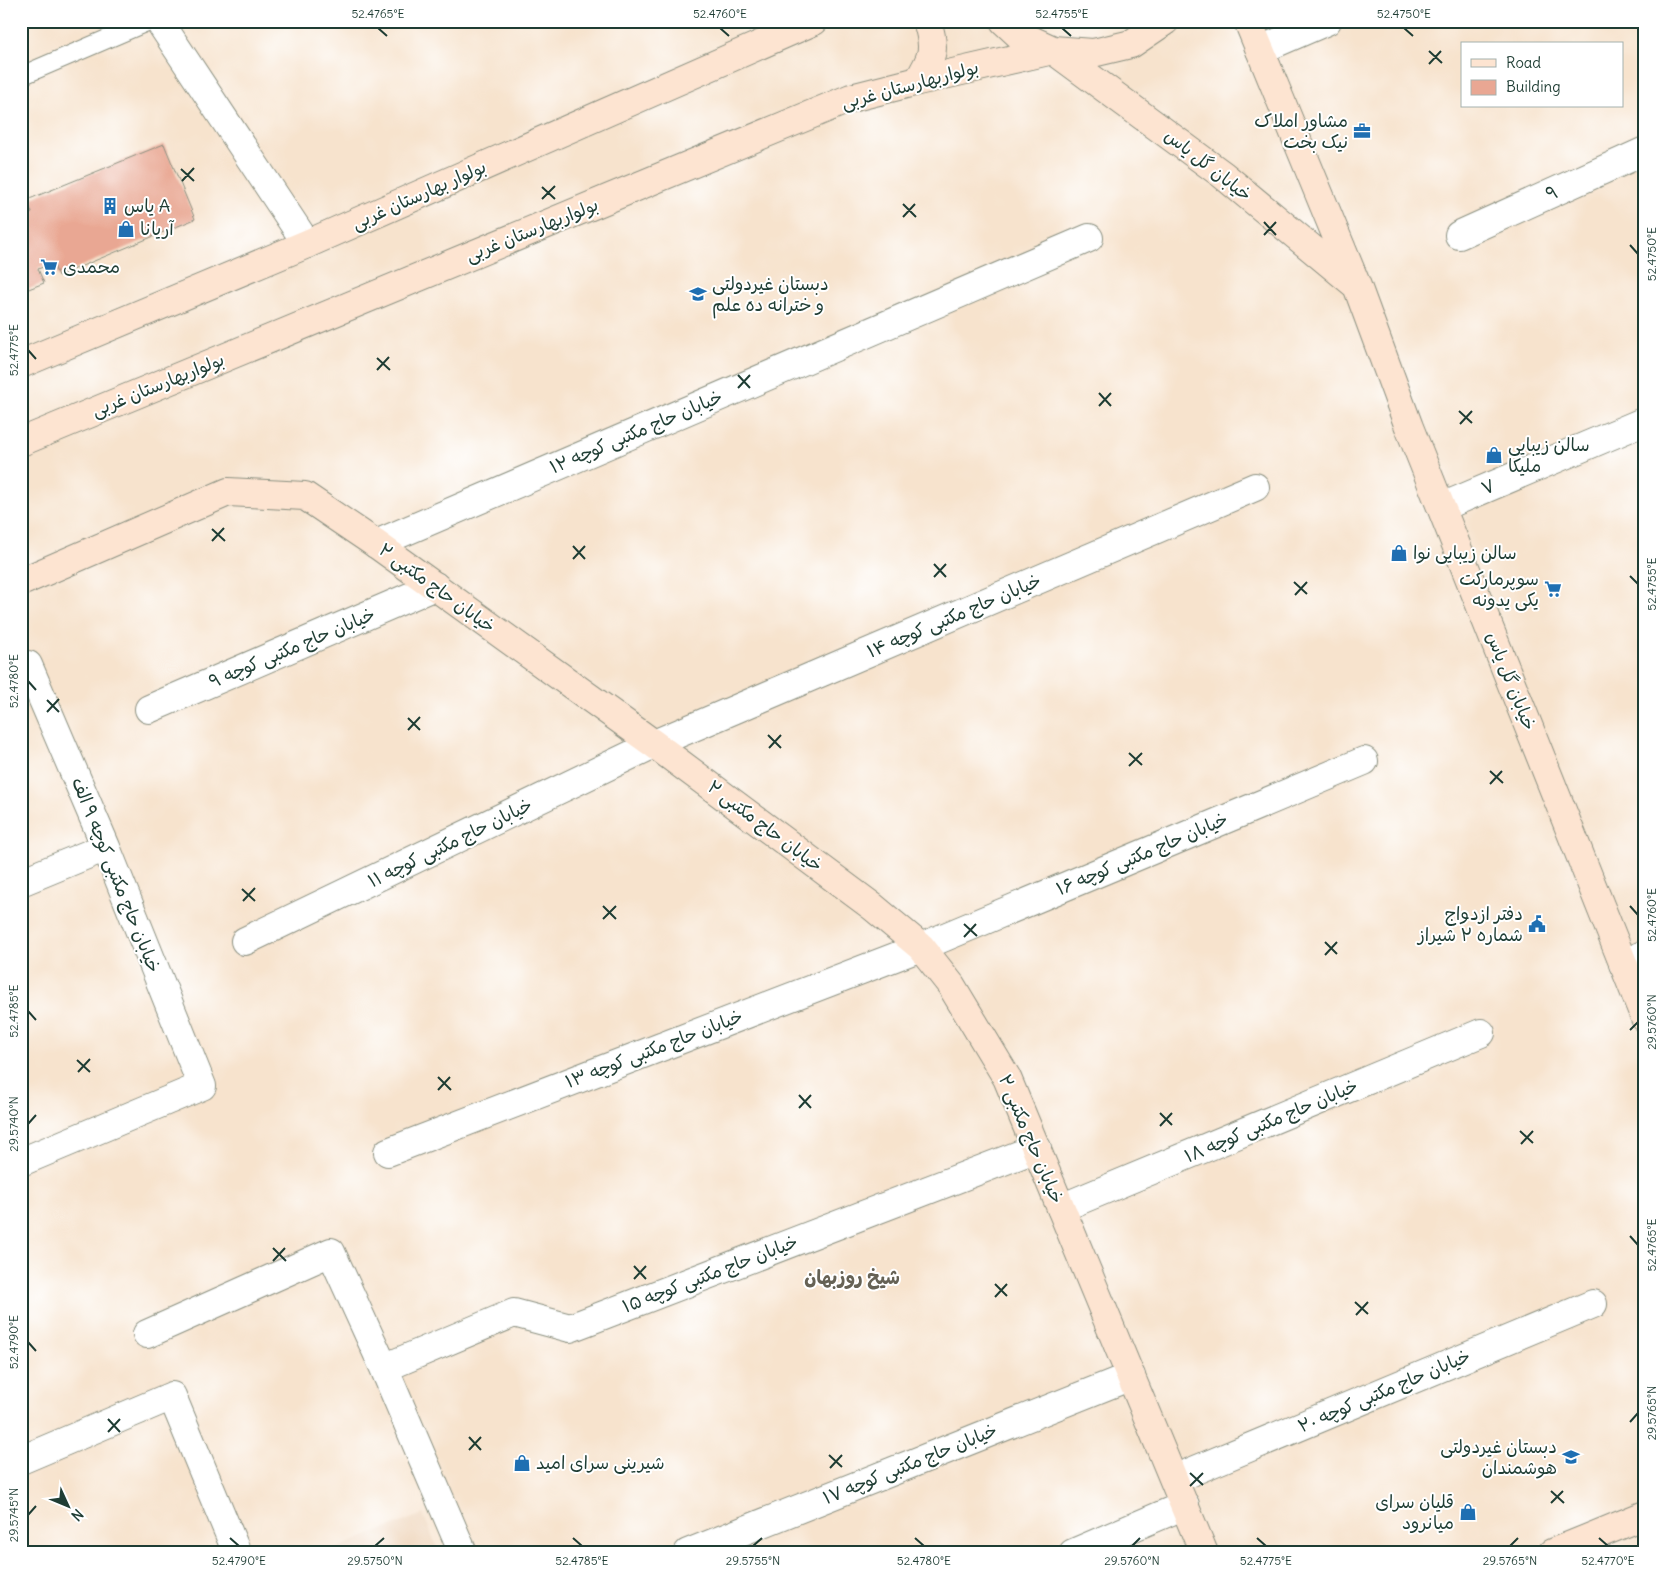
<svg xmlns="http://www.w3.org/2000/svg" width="1666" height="1574" viewBox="0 0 1666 1574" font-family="Delius,'Playpen Sans Arabic',sans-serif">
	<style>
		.built { fill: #efd6bc }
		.building { fill: #e9a793 }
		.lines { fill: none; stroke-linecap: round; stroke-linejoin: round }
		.lane-casing { stroke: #8b9080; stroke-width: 20 }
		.street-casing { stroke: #8b9080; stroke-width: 30 }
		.secondary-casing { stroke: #8b9080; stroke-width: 30 }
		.lane { stroke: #fff; stroke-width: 18 }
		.street { stroke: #fff; stroke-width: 28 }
		.secondary { stroke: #fde4d1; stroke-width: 28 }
		.ticks { fill: none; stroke: #1f3d34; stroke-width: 2 }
		.labels { text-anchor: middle; stroke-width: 4; stroke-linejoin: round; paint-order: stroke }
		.street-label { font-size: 18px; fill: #1f3d34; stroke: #fff }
		.poi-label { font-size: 18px; fill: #1f3d34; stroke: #fff; text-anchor: start }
		.neighbourhood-label { font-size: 19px; font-weight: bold; fill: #666255; stroke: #fff }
		.neatline { fill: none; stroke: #1f3d34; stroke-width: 2 }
		.ticks-label { font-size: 12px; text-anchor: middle; fill: #1f3d34 }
	</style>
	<rect width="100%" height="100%" fill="#fff"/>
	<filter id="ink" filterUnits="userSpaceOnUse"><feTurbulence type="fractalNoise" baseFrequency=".02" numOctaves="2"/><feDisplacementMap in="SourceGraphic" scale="10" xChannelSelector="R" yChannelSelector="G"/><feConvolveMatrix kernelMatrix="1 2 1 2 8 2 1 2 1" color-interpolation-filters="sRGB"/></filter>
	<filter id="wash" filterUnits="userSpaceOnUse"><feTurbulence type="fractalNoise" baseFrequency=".0096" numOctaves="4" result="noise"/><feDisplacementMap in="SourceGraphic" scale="20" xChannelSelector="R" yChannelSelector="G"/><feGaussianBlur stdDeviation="1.12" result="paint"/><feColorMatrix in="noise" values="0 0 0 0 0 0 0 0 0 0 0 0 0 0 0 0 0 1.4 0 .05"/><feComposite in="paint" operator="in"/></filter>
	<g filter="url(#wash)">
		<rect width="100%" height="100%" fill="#f7e3cd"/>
		<path class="built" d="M423,1514l16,39h-115z"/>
		<g id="blocks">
			<path class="building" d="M164,144l31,75 -137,57 -5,-13 -15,6 6,14 -23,9v-74l11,-5 -5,-13z"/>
		</g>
	</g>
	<g filter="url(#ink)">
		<use href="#blocks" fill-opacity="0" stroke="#8b9080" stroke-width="1"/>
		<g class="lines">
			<g class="lane-casing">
				<path id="lane" d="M21,76l128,-55"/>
			</g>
			<g class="street-casing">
				<path id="street" d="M159,21l148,223
					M1260,50l67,-29
					M1459,235l186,-84
					M1442,507l203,-86
					M376,544l713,-306
					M149,709l286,-123
					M21,882l85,-35
					M245,941l409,-197 601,-257
					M1623,964l22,-10
					M388,1152l533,-205 443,-186
					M21,1162l181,-76 -96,-239 -78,-182
					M1061,1208l420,-175
					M147,1334l184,-82 53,116 79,185
					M384,1368l130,-55 56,15 467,-180
					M21,1460l151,-64 65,157
					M1174,1479l419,-175
					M688,1553l443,-177
					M1073,1553l112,-48"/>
			</g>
			<g class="secondary-casing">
				<path id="secondary" d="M1004,21l14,13 35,16 40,3 38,-9 34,-23
					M1248,21l109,265 52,141 236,591
					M918,81c15,-24 18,-32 9,-60
					M21,364l286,-120 507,-223
					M21,442l830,-344 67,-17 135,-31 170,125 134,111
					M21,582l207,-90 77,4 71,48 278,200 219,163 48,40 30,38 56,93 197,475
					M1552,1553l93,-38"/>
			</g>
			<use href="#lane" class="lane"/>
			<use href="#street" class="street"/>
			<use href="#secondary" class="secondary"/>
		</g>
	</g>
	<path class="ticks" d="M378,28l9,8M720,28l9,8M1062,28l9,8M1404,28l9,8M1429,51l13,12M1429,64l12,-13M181,169l13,12M182,181l12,-13M542,187l13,12M542,199l13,-13M903,204l13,13M903,217l12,-13M1264,222l12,13M1264,235l12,-13M1630,245l8,9M28,350l8,9M377,358l13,12M377,370l12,-13M738,375l12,13M738,388l12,-13M1099,393l12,13M1099,406l12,-13M1459,411l13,12M1460,424l12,-13M212,529l13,12M212,541l12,-13M573,546l12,13M573,559l12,-13M934,564l12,13M1630,576l8,8M934,577l12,-13M1294,582l13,12M1295,595l12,-13M28,681l8,9M47,700l12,12M47,712l12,-13M408,718l12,12M408,730l12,-13M768,735l13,13M769,748l12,-13M1129,753l13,12M1129,766l13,-13M1490,771l13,12M1490,784l12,-13M242,889l13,12M243,901l12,-13M603,906l13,13M1630,906l8,9M603,919l13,-13M964,924l13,12M964,937l12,-13M1325,942l12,12M1325,955l12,-13M28,1011l8,9M1630,1030l8,-8M77,1060l13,12M78,1072l12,-13M438,1077l13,13M438,1090l12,-13M799,1095l12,13M799,1108l12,-13M1160,1113l12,12M28,1124l8,-9M1160,1126l12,-13M1520,1131l13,12M1521,1144l12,-13M1630,1236l8,9M273,1248l13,13M273,1261l12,-13M634,1266l12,13M634,1279l12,-13M995,1284l12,12M995,1297l12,-13M1355,1302l13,12M1356,1315l12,-13M28,1342l8,9M108,1419l12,13M1630,1422l8,-9M108,1432l12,-13M469,1437l12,13M469,1450l12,-13M829,1455l13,12M830,1468l12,-13M1190,1473l13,12M1190,1486l13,-13M1551,1491l13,12M1551,1503l12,-12M28,1515l8,-9M230,1538l9,8M573,1538l9,8M915,1538l9,8M1257,1538l9,8M1599,1538l9,8M375,1546l9,-8M753,1546l9,-8M1132,1546l8,-8M1510,1546l8,-8"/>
	<defs>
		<g id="office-bare" transform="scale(1.35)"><path d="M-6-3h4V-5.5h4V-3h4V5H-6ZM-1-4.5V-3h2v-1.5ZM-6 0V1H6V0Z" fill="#1f6fb2" stroke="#fff" stroke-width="2.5" paint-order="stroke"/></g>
		<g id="building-bare" transform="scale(1.35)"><path d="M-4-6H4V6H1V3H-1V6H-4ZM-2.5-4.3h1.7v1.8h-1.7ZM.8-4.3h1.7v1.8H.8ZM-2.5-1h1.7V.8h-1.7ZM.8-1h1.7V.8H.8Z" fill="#1f6fb2" stroke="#fff" stroke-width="2.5" paint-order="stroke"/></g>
		<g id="shop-bare" transform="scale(1.35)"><path d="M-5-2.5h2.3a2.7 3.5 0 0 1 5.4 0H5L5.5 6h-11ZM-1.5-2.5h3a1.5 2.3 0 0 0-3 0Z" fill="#1f6fb2" stroke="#fff" stroke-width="2.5" paint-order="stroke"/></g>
		<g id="supermarket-bare" transform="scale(1.35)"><path d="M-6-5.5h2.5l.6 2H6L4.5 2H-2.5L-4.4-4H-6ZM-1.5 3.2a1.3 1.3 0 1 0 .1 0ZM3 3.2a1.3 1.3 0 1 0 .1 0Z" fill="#1f6fb2" stroke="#fff" stroke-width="2.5" paint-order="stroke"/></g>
		<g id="school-bare" transform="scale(1.35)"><path d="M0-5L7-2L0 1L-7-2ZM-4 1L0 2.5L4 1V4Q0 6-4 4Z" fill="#1f6fb2" stroke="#fff" stroke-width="2.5" paint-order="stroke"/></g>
		<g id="civic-bare" transform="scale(1.35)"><path d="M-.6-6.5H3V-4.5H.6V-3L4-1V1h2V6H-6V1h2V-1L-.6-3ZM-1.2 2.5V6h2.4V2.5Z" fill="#1f6fb2" stroke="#fff" stroke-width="2.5" paint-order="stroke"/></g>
	</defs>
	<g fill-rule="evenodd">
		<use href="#office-bare" x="1362" y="131"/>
		<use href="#building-bare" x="110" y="206"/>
		<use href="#shop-bare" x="126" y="229"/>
		<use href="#supermarket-bare" x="49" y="267"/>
		<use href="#school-bare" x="698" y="294"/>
		<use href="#shop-bare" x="1494" y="455"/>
		<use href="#shop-bare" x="1399" y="553"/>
		<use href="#supermarket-bare" x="1553" y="589"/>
		<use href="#civic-bare" x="1537" y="924"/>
		<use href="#school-bare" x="1571" y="1457"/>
		<use href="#shop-bare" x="522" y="1463"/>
		<use href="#shop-bare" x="1468" y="1512"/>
	</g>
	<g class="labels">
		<g class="street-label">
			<text transform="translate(910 85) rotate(-15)" y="6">بولواربهارستان غربی</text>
			<text transform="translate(1208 165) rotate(38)" y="6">خیابان گل یاس</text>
			<text transform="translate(1552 193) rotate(-24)" y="6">۹</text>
			<text transform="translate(419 195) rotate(-24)" y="6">بولوار بهارستان غربی</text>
			<text transform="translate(532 230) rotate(-22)" y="6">بولواربهارستان غربی</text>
			<text transform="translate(158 385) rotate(-22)" y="6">بولواربهارستان غربی</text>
			<text transform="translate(636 432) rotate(-23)" y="6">خیابان حاج مکتبی کوچه ۱۲</text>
			<text transform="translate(1488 487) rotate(-23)" y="6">۷</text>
			<text transform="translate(437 588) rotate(36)" y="6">خیابان حاج مکتبی ۲</text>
			<text transform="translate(954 616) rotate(-23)" y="6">خیابان حاج مکتبی کوچه ۱۴</text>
			<text transform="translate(292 648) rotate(-23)" y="6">خیابان حاج مکتبی کوچه ۹</text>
			<text transform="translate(1511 681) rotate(68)" y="6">خیابان گل یاس</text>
			<text transform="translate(765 826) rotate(37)" y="6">خیابان حاج مکتبی ۲</text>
			<text transform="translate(450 843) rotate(-26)" y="6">خیابان حاج مکتبی کوچه ۱۱</text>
			<text transform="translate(1142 854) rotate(-23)" y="6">خیابان حاج مکتبی کوچه ۱۶</text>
			<text transform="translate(116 875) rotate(68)" y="6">خیابان حاج مکتبی کوچه ۹ الف</text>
			<text transform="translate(654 1049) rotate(-21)" y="6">خیابان حاج مکتبی کوچه ۱۳</text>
			<text transform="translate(1271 1121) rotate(-23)" y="6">خیابان حاج مکتبی کوچه ۱۸</text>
			<text transform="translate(1031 1139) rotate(67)" y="6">خیابان حاج مکتبی ۲</text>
			<text transform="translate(710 1274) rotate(-21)" y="6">خیابان حاج مکتبی کوچه ۱۵</text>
			<text transform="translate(1384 1391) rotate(-23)" y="6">خیابان حاج مکتبی کوچه ۲۰</text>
			<text transform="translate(910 1464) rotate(-22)" y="6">خیابان حاج مکتبی کوچه ۱۷</text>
		</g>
		<g class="poi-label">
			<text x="1348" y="127" text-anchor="end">مشاور املاک<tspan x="1348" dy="21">نیک بخت</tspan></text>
			<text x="124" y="212">یاس A</text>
			<text x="140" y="235">آریانا</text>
			<text x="63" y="273">محمدی</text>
			<text x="712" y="290">دبستان غیردولتی<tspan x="712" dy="21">و خترانه ده علم</tspan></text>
			<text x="1508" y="451">سالن زیبایی<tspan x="1508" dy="21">ملیکا</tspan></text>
			<text x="1413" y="559">سالن زیبایی نوا</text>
			<text x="1539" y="585" text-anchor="end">سوپرمارکت<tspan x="1539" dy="21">یکی یدونه</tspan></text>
			<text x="1523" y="920" text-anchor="end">دفتر ازدواج<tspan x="1523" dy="21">شماره ۲ شیراز</tspan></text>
			<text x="1557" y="1453" text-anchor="end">دبستان غیردولتی<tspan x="1557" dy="21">هوشمندان</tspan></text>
			<text x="536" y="1469">شیرینی سرای امید</text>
			<text x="1454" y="1508" text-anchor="end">قلیان سرای<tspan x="1454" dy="21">میانرود</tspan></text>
		</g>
		<g class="neighbourhood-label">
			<text x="852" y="1284">شیخ روزبهان</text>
		</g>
	</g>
	<rect width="1666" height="1574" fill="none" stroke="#fff" stroke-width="55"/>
	<rect x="1461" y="42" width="162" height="65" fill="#ffffff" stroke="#a5b1ae"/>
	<rect x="1471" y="59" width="25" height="8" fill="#fde4d1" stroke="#a5b1ae"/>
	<text x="1506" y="68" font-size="15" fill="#1f3d34">Road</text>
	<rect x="1471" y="80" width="25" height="15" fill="#e9a793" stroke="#a5b1ae"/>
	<text x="1506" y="92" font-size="15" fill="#1f3d34">Building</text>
	<g transform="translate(68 1506) rotate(134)" stroke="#ffffff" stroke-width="4" paint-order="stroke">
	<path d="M0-4L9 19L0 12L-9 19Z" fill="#1f3d34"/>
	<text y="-8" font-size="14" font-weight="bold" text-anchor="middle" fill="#1f3d34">N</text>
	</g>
	<rect x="28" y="28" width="1610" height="1518" class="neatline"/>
	<g class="ticks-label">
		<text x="378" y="18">52.4765°E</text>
		<text x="720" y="18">52.4760°E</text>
		<text x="1062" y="18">52.4755°E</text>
		<text x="1404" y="18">52.4750°E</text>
		<text transform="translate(1652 254) rotate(-90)" y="4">52.4750°E</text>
		<text transform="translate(14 350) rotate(-90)" y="4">52.4775°E</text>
		<text transform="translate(1652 584) rotate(-90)" y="4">52.4755°E</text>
		<text transform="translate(14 681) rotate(-90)" y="4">52.4780°E</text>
		<text transform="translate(1652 915) rotate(-90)" y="4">52.4760°E</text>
		<text transform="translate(14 1011) rotate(-90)" y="4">52.4785°E</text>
		<text transform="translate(1652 1022) rotate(-90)" y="4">29.5760°N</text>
		<text transform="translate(14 1124) rotate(-90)" y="4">29.5740°N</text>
		<text transform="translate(1652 1245) rotate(-90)" y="4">52.4765°E</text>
		<text transform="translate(14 1342) rotate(-90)" y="4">52.4790°E</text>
		<text transform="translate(1652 1413) rotate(-90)" y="4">29.5765°N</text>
		<text transform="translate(14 1515) rotate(-90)" y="4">29.5745°N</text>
		<text x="239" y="1565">52.4790°E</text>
		<text x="375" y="1565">29.5750°N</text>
		<text x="582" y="1565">52.4785°E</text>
		<text x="753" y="1565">29.5755°N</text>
		<text x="924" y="1565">52.4780°E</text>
		<text x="1132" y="1565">29.5760°N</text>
		<text x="1266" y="1565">52.4775°E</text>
		<text x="1510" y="1565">29.5765°N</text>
		<text x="1608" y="1565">52.4770°E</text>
	</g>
</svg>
